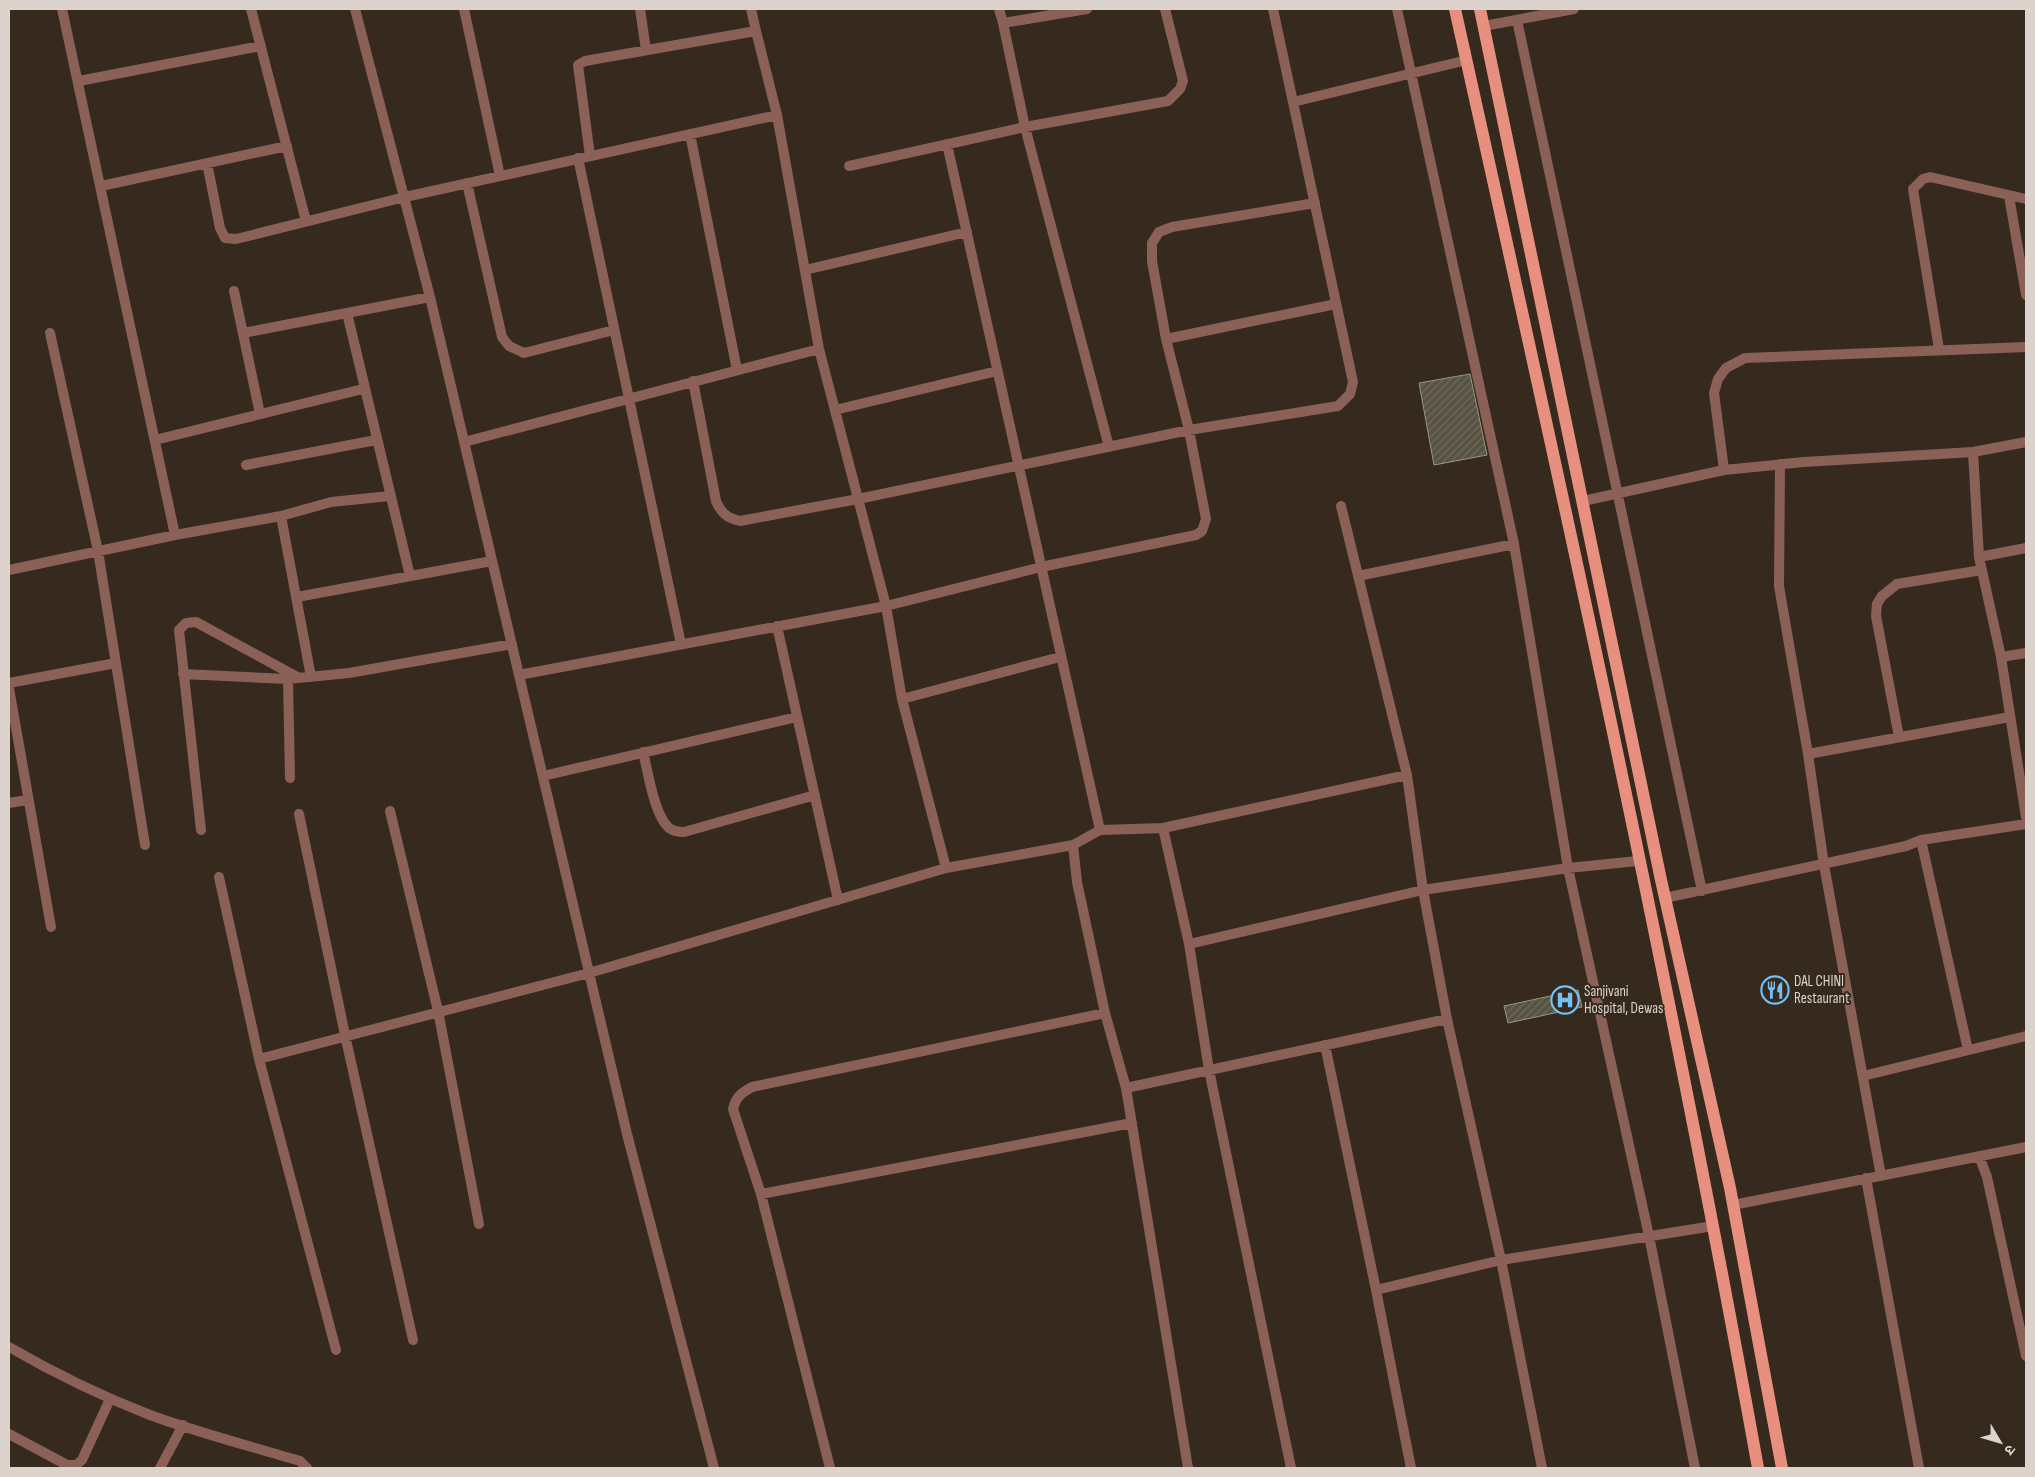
<svg xmlns="http://www.w3.org/2000/svg" width="2035" height="1477" viewBox="0 0 2035 1477" font-family="'Sofia Sans Condensed','Noto Sans Devanagari',sans-serif">
	<style>
		.building { fill: url(#building-hatch); stroke: #9a9784 }
		.lines { fill: none; stroke-linecap: round; stroke-linejoin: round }
		.minor { stroke: #8b6057; stroke-width: 10 }
		.primary { stroke: #e8907f; stroke-width: 12 }
		.labels { text-anchor: middle; stroke-width: 4; stroke-linejoin: round; paint-order: stroke }
		.poi-label { font-size: 15px; fill: #dcd3cc; stroke: #362a1e; text-anchor: start }
	</style>
	<defs>
		<pattern id="building-hatch" width="6" height="6" patternUnits="userSpaceOnUse" patternTransform="scale(1.25)"><rect width="6" height="6" fill="#565342"/><path d="M-1 1l2-2M0 6l6-6M5 7l2-2" fill="none" stroke="#6e6b5c"/></pattern>
	</defs>
	<rect width="100%" height="100%" fill="#362a1e"/>
	<path class="building" d="M1470,374l17,81 -53,10 -15,-82z
		M1578,990l4,17 -74,16 -4,-17z"/>
	<g class="lines">
		<path class="minor" d="M62,9l113,526
			M251,9l55,212
			M355,9l75,288 197,837 87,334
			M464,9l36,167
			M640,9l6,41
			M751,9l5,22
			M999,9l4,14 84,-14
			M1397,9l117,535 54,324 81,368 46,232
			M1517,20l185,871
			M1003,23l22,104 84,320
			M1484,26l90,-17
			M79,81l182,-35
			M1293,102l174,-42
			M690,134l47,236
			M947,144l153,686 -27,15 4,37 28,131
			M590,156l-12,-91 7,-4 171,-30 21,84 42,234 67,257 16,93 44,169
			M578,158l103,486
			M207,163l13,65 5,10 11,1 169,-42 372,-82
			M849,166l176,-39 143,-26 12,-12 3,-8 -18,-72
			M467,183l35,154 7,9 15,7 90,-23
			M101,186l186,-40
			M2009,196l17,99
			M805,270l162,-38
			M234,291l26,123
			M347,313l63,263
			M50,333l48,218 47,294
			M243,333l187,-36
			M1166,339l170,-35
			M1939,349l-26,-160 10,-10 7,-2 96,22
			M693,381l23,120c5,12 11,17 24,20l118,-22 331,-69 149,-24 12,-12 3,-12 -80,-373
			M835,410l162,-39
			M155,440l208,-51
			M464,442l355,-93
			M1780,464l-1,122 29,168
			M246,465l130,-25
			M1724,470l-10,-77 4,-14 8,-11 19,-10 281,-11
			M1583,501l141,-31 80,-8 169,-10
			M1341,506l66,269 16,115 24,129 54,241 41,208
			M1979,557l-6,-105 53,-10
			M9,570l166,-35 106,-19
			M1358,576l156,-32
			M297,597l195,-36
			M777,626l61,274
			M2026,653l-25,4 25,160
			M2001,657l-22,-100 47,-9
			M183,674l105,5 61,-6 163,-29
			M519,675l367,-69 155,-39 155,-32 6,-4 4,-12 -17,-89 -23,-91 -14,-78v-18l7,-11 13,-5 143,-24
			M311,677l-30,-161 50,-14 59,-6
			M288,679l2,99
			M9,683l107,-20
			M9,688l42,239
			M902,699l158,-42
			M1899,737l-23,-121 1,-12 5,-8 15,-12 85,-14
			M643,752c5,19 11,63 26,76 4,3 10,4 15,4l131,-37
			M543,776l254,-59
			M9,803l18,-3
			M390,811l48,200 41,213
			M299,814l46,221 68,305
			M1163,828l26,116 20,126 82,398
			M201,830l-22,-200 7,-7 10,-1 103,56
			M1100,830l63,-2 244,-53
			M1921,840l47,210
			M219,877l40,182 77,291
			M1665,898l241,-52 15,-6 105,-16
			M1189,944l234,-54 145,-22 70,-7
			M1325,1045l51,245
			M259,1059l330,-86 357,-105 127,-23
			M1863,1076l163,-40
			M1979,1156l8,21 39,179
			M1881,1176l-57,-311 -16,-111 202,-37
			M1866,1178l53,290
			M761,1194l371,-71
			M1733,1205l293,-58
			M9,1347c45,26 92,49 141,68 49,18 100,31 150,46l7,7
			M9,1434l58,31h9l6,-5 28,-61
			M160,1468l23,-43
			M830,1468l-69,-274 -28,-85c3,-12 8,-16 19,-22l353,-74 21,75
			M1188,1468l-62,-380 321,-69
			M1411,1468l-35,-178 125,-30 212,-34"/>
		<path class="primary" d="M1455,9c108,485 215,970 303,1459
			M1480,9l181,871 69,308 52,280"/>
	</g>
	<defs>
		<g id="restaurant-ring" transform="scale(1.4375)"><circle r="9.5" fill="#362a1e" stroke="#74c0f6" stroke-width="1.5"/><path d="M-5-6h1v4h1v-4h1v4h1v-4h1v5L-1.5 .5V6h-2V.5L-5-1ZM5-6V6H3V1.5H1.5Q1.5-4 5-6Z" fill="#74c0f6"/></g>
		<g id="hospital-ring" transform="scale(1.4375)"><circle r="9.5" fill="#362a1e" stroke="#74c0f6" stroke-width="1.5"/><path d="M-5-5h3v3.5h4V-5h3V5h-3V1.5h-4V5h-3Z" fill="#74c0f6"/></g>
	</defs>
	<g fill-rule="evenodd">
		<use href="#restaurant-ring" x="1775" y="990"/>
		<use href="#hospital-ring" x="1565" y="1000"/>
	</g>
	<g class="labels">
		<g class="poi-label">
			<text x="1794" y="986">DAL CHINI<tspan x="1794" dy="17">Restaurant</tspan></text>
			<text x="1584" y="996">Sanjivani<tspan x="1584" dy="17">Hospital, Dewas</tspan></text>
		</g>
	</g>
	<rect width="2035" height="1477" fill="none" stroke="#dcd3cc" stroke-width="20"/>
	<g transform="translate(2000 1442) rotate(128)" stroke="#362a1e" stroke-width="4" paint-order="stroke">
	<path d="M0-4L9 19L0 12L-9 19Z" fill="#dcd3cc"/>
	<text y="-8" font-size="14" font-weight="bold" text-anchor="middle" fill="#dcd3cc">उ</text>
	</g>
</svg>
